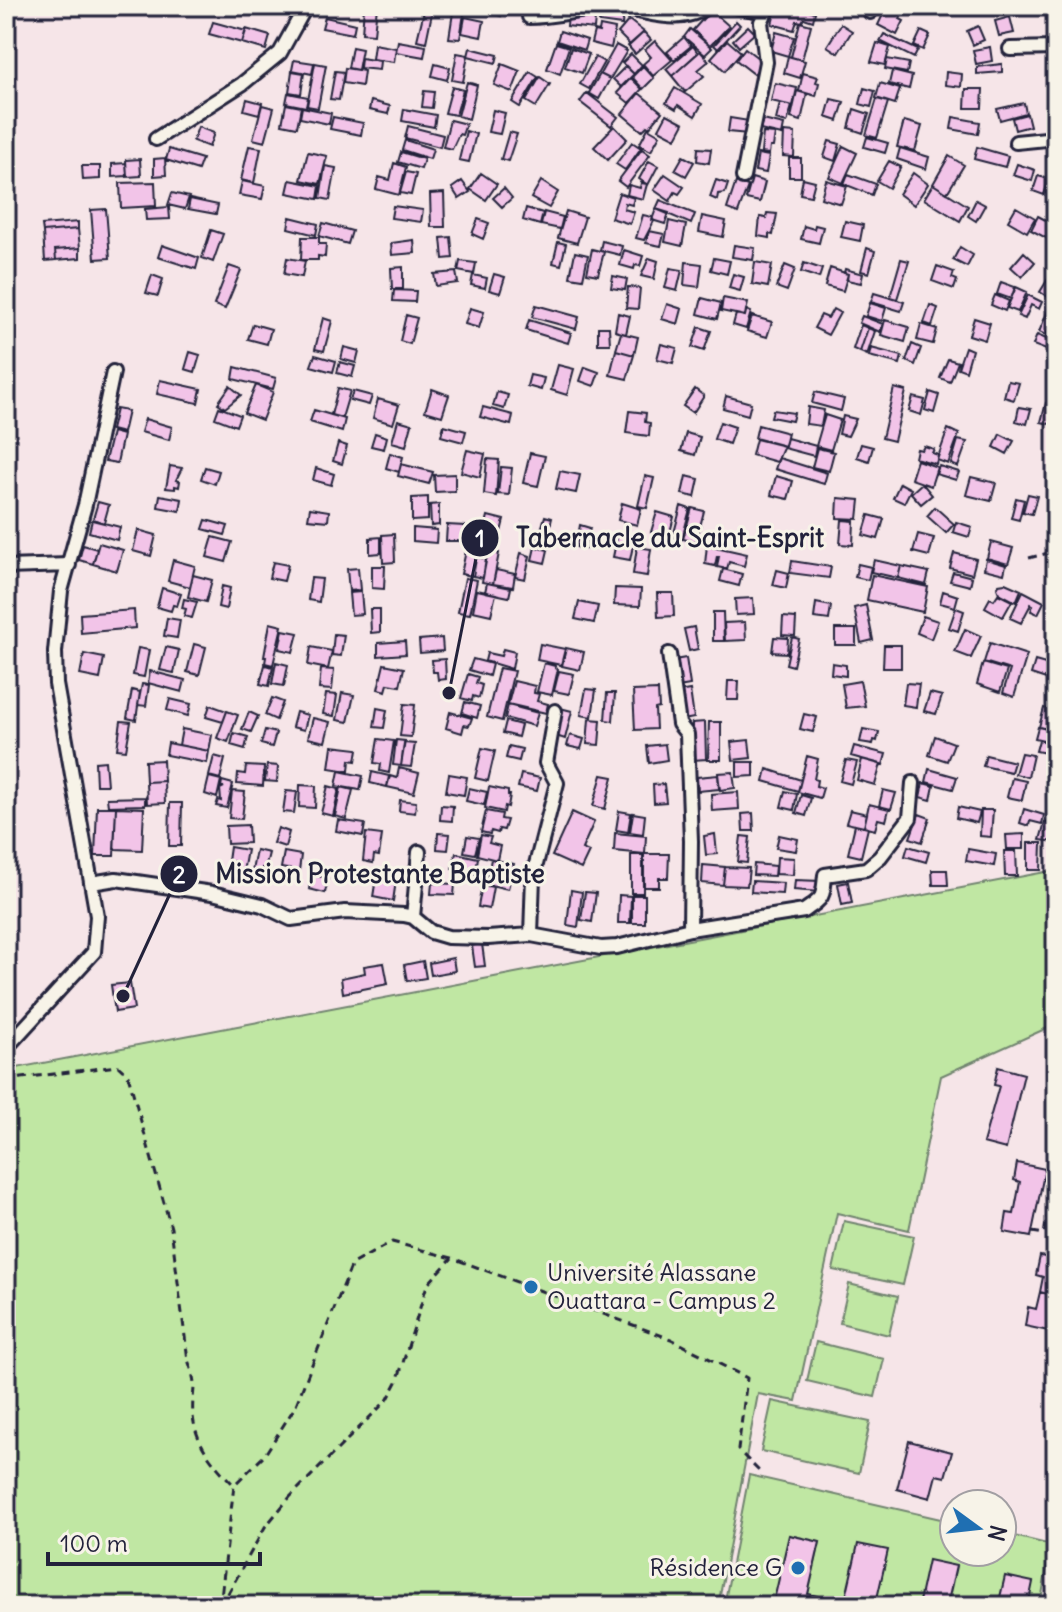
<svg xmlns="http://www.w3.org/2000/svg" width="1062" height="1612" viewBox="0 0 1062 1612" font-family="Delius,sans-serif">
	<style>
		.green { fill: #c0e7a3; stroke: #71846f; stroke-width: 2 }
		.building { fill: #f2c4e8; stroke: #22223b; stroke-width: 2 }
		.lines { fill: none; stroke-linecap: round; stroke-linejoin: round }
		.street-casing { stroke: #22223b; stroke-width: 18 }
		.path { stroke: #22223b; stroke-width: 3; stroke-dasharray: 8 6; stroke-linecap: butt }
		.street { stroke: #f7f3e8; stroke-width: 12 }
		.poi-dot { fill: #1f6fb2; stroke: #f7f3e8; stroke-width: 3 }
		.labels { text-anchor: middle; stroke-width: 6; stroke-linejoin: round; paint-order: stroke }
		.poi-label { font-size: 24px; fill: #22223b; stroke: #f7f3e8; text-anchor: start }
		.leader { fill: none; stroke: #22223b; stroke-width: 3 }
		.callout-dot { fill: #22223b; stroke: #f7f3e8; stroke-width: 3 }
		.mark-label { font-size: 24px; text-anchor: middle; font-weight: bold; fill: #fff }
		.callout-label { font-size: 26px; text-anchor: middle; font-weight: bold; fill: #22223b; stroke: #f7f3e8; stroke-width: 6; stroke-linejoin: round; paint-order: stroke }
	</style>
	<rect width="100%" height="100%" fill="#f6e5e8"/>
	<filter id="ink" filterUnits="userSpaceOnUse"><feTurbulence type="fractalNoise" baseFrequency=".0125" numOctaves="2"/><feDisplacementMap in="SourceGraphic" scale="16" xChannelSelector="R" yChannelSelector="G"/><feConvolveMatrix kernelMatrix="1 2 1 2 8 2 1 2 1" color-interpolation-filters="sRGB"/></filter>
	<g filter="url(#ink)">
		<path class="green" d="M1056,870v154l-115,52 -32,154 -72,-17 -41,188 -38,-7 -40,212h-712v-536z
			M844,1221l70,15 -11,49 -70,-15z
			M849,1284l49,12 -9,39 -49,-12z
			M816,1342l68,17 -9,38 -68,-16z
			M772,1401l98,21 -11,51 -98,-22z
			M749,1475l205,47v30h48v-19l49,12 -11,61h-226l2,-10 -8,-2 12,-52 -30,-7 -17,71h-49z"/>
		<path class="building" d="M364,6h13l-3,28 -12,-1z
			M454,6l11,1 -5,32 -11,-1z
			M467,6h37l-3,10z
			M777,6h17l21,6 -2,9 -9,-3 -2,4 -5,-1 -3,9 -22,-6z
			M887,6l16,6 -3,7 4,2 -7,14 -19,-10z
			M711,10l18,16 -19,20 -17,-16z
			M424,11l8,2 -6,29 -9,-2z
			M600,11l23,3 -1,11 -23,-3z
			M568,16l27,2 -1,11 -27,-3z
			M325,17l30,7 -2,10 -31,-6z
			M465,17l19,4 -3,16 -19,-4z
			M1010,17l4,16 -15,3 -4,-15z
			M629,20l15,12 -14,13 -12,-12z
			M736,21l4,4 -22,24 -4,-4z
			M213,22l33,9 -4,12 -33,-9z
			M800,22l11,3 -9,35 -11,-3z
			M841,24l11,7 -14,22 -11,-7z
			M600,26l15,3 -4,19 -20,-5 3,-12 5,1z
			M748,26l7,7 -16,14 -6,-7z
			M978,26l6,14 -11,5 -6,-14z
			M246,29l24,7 -4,14 -24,-7z
			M690,29l22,19 -7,7 -21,-18z
			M560,31l27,9 -3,10 -27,-9z
			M921,31l9,4 -7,15 -9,-4z
			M644,32l7,8 -16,14 -7,-8z
			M776,32l18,5 -6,19 -17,-5z
			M884,34l34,16 -4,8 -34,-17z
			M684,37l7,9 -17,14 -7,-8z
			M727,40l14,12 -16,19 -14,-13z
			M398,41l28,5 -2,11 -28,-5z
			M655,41l17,19 -19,16 -10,-12 8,-7 -6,-7z
			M556,43l13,4 -9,27 -13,-5z
			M877,43l13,4 -5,18 -14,-3z
			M374,44l22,4 -2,14 -22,-3z
			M616,45l11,6 -17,28 -10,-5z
			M693,46l5,7 -26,23 -6,-7z
			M352,47l10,2 -4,21 -10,-2z
			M990,47l2,14 -16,3 -3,-14z
			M470,48l28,7 -2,8 -28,-7z
			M571,48l18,6 -7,19 -17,-6z
			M745,48l18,14 -9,12 -18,-14z
			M700,51l9,10 -11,9 6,6 -19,16 -13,-16z
			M457,53l11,2 -5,27 -11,-2z
			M631,54l11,11 -8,9 -12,-11z
			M788,56l17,5 -5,17 -16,-5z
			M595,57l9,5 -15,27 -9,-5z
			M361,58l19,3 -1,9 -19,-2z
			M887,59l22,4 -2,10 -22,-4z
			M294,60l20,3 -2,11 -20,-4z
			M315,63l11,2 -8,43 -11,-2z
			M435,64l15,4 -3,12 -15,-4z
			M502,64l18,7 -8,21 -18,-7z
			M1002,64v8l-25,2v-7z
			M626,66l8,8 -13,13 -8,-8z
			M643,66l11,12 -11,11 -11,-12z
			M345,68l19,3 -2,15 -19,-3z
			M292,71l12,2 -3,21 -12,-2z
			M335,71l9,1 -5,28 -9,-1z
			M892,71l20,5 -3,13 -20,-5z
			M530,72l8,5 -18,30 -8,-5z
			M946,72l16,2 -1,13 -16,-2z
			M803,73l15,4 -2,5 3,1 -3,13 -17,-5z
			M600,74l10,5 -11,20 -10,-6z
			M540,77l10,7 -14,23 -10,-6z
			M631,78l11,11 -13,14 -12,-10z
			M467,82l10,3 -8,34 -11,-3z
			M775,83l22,5 -4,18 -22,-5z
			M880,83l20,6 -5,15 -19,-6z
			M452,87l11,3 -7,25 -11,-2z
			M675,88l27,16 -7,12 -17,-11 -2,4 -10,-6z
			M864,88l11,3 -4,16 -11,-3z
			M966,89h17l-1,19h-17z
			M424,91l10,1 -2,16 -10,-1z
			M797,91l10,3 -6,27 -10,-3z
			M288,93l20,4 -2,10 -20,-4z
			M587,93l31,24 -7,9 -31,-24z
			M639,93l23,19 -13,16 -2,-2 -5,5 -20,-17z
			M247,99l15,4 -3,11 -15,-4z
			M831,99l13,3 -6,19 -12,-4z
			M877,99l11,3 -11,36 -11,-3z
			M371,101l19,5 -2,8 -19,-4z
			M780,103l12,3 -5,17 -11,-3z
			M1024,103l2,10 -26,7 -3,-11z
			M286,104l15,3 -4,20 -15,-3z
			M262,105l12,3 -9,34 -12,-3z
			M302,107l29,6 -2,11 -29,-6z
			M404,109l32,6 -2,12 -32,-6z
			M854,109l15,5 -6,19 -14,-5z
			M493,110l12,3 -5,21 -12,-2z
			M667,114l17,9 -8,15 -17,-9z
			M1027,114l3,12 -15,4 -3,-12z
			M333,117l30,6 -2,12 -31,-6z
			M953,117l27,5 -2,12 -27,-5z
			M730,118l19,3 -1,13 -20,-2z
			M450,120l16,4 -4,11 -3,-1 -7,15 -9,-2z
			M763,120l21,5 -2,10 -22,-5z
			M904,121l18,5 -7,25 -18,-4z
			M408,126l35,9 -3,12 -35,-9z
			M614,126l13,13 -19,21 -14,-13z
			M198,127l16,6 -5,14 -16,-6z
			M648,128l12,7 -9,16 -12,-6z
			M466,131l10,3 -7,28 -10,-2z
			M509,132l8,2 -9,27 -7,-2z
			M784,132l11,1 -1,24 -11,-1z
			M763,133l12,1 -2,13h-3l-1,7 -8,-1z
			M867,137l21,6 -3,10 -21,-6z
			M405,140l28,9 -3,10 -28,-9z
			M829,141l11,3 -5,17 -11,-4z
			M632,142l9,6 -16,22 -9,-6z
			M249,146l12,2 -7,35 -13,-3z
			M843,146l14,7 -14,30 -14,-6z
			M977,147l31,9 -3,11 -31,-8z
			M698,148l13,1 -2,14 -12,-2z
			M900,148l29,9 -3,12 -29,-10z
			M169,149l33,10 -4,11 -32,-10z
			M642,149l8,6 -24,32 -8,-6z
			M308,152l19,4 -7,28 -19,-4z
			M401,152l23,7 -3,10 -23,-7z
			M758,154l11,2 -3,17 -11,-2z
			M683,156l11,6 -8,14 -11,-6z
			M949,156l15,9 -17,28 -14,-9z
			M165,158l1,17 -12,1v-17z
			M789,158h12v19h-12z
			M140,159l1,17 -14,1 -1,-17z
			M649,161l9,5 -10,19 -9,-6z
			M889,161l12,6 -12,21 -12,-7z
			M126,163l1,13 -15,1v-13z
			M394,163l12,4 -7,28 -23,-6 3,-12 11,3z
			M1017,164l18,6 -3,11 -19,-6z
			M82,166h18v13l-17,1z
			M325,166l11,2 -6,32 -10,-2z
			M406,172l10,2 -5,21 -11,-2z
			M481,173l16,11 -11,16 -16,-11z
			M913,173l15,11 -14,21 -15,-11z
			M665,174l19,13 -5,7 -4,-2 -5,9 -16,-11z
			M848,174l28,10 -4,11 -28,-11z
			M1038,176l11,3 -5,16 -11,-4z
			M752,178l13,4 -5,20 -14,-3z
			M803,178l12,3 -4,15 -11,-2z
			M290,180l30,6 -2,13 -31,-6z
			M716,180l12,4 -3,9 -7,1 -1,6 -7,-3z
			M826,180l21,6 -6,18 -20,-6z
			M242,181l23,5 -3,13 -23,-4z
			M462,181l8,11 -11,7 -7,-11z
			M541,181l17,11 -9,16 -18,-10z
			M155,182l1,24 -35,2 -1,-25z
			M736,182l12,4 -10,27 -11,-4z
			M641,183l6,1 -4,15 -16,-4 2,-10 11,3z
			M933,184l35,22 -8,15 -36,-22z
			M504,188l8,10 -10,9 -9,-9z
			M172,193l17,4 -4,12 -17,-4z
			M444,193l1,34h-14l-1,-33z
			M619,193l15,5 -2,7 -7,-2 -1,6 10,3 -4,12 -19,-6z
			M190,199l28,6 -2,9 -28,-5z
			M660,200l35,14 -4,10 -35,-15z
			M976,200l9,5 -9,16 -8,-5z
			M393,206l30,4 -2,12 -30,-4z
			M169,207l1,12 -24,1 -1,-11z
			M1016,207l19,11 -8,14 -19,-11z
			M526,208l17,5 -3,12 -17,-5z
			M106,209l4,49 -15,1 -4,-49z
			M656,209l13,4 -4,11 -13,-4z
			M566,211l19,6 -8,26 -19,-5z
			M544,212l19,5 -3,12 -19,-4z
			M767,213l10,1 -4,21 -4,-1v4l-11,-2 2,-19 6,1z
			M643,215l9,2 2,4 -10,19 -8,-2z
			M702,216l24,5 -3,16 -24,-5z
			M1038,216l17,9 -7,14 -17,-9z
			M290,217l28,7 -2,11 -28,-7z
			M478,219l11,4 -6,16 -11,-5z
			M669,221l17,4 -4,21 -17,-4z
			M845,221l18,4 -3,16 -19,-4z
			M78,222v7l-35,3 -1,-7z
			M323,223l29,8 -4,13 -29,-8z
			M815,225l8,2 -4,16 -18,-4 3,-13 10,3z
			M78,229l2,19 -25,2 1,10 -11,1 -2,-29z
			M211,230l12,4 -10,28 -11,-4z
			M649,231l15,3 -3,12 -15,-3z
			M302,237h17v7h7l-1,13 -7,-1v4h-17z
			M451,237l2,21 -10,1 -2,-21z
			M414,240l1,13 -23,2 -1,-12z
			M602,241l20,5 -2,9 -20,-5z
			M558,242l8,2 -5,21 -8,-2z
			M162,245l37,13 -3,11 -38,-12z
			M734,245l21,3 -2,12 -21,-3z
			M960,247l13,8 -6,12 -14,-7z
			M80,248v10l-24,2 -1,-10z
			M867,248l8,3 -6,22 -8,-2z
			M592,249l12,3 -6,23 -11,-2z
			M624,250l19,6 -3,10 -5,-1 -1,4 -14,-4z
			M575,252l13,3 -5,24 -13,-2z
			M1024,252l11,10 -13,15 -11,-10z
			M287,258l18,3 -3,16 -18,-3z
			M649,258l9,3 -4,18 -13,-3z
			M714,258l16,3 -3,13 -16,-4z
			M901,259l8,2 -12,38 -7,-2z
			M460,261l16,2 -2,11 -16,-3z
			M686,262l16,2 -3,23 -15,-2z
			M755,262l17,3 -4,22 -16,-3z
			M804,263l18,6 -3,9 -18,-6z
			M785,265l10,4 -8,22 -11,-4z
			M229,266l12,4 -16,39 -11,-4z
			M937,266l17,6 -2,6 5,2 -3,9 -22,-8z
			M403,267v22h-11l-1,-21z
			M670,268l12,2 -5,21 -12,-3z
			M830,268l18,6 -5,17 -18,-5z
			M845,269l18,5 -2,9 -14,-3 1,-6 -4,-1z
			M456,272l2,11 -22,3 -2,-12z
			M494,274l11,3 -5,16 -11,-3z
			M733,274l11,3 -4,14 -11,-3z
			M152,275l11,4 -5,17 -12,-3z
			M473,275l14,3 -2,10 -14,-3z
			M613,276l14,3 -2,11 -14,-2z
			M1048,279l8,5 -6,14 -10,-6z
			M1001,282l14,5 -4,12 -14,-5z
			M628,287l12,1 -2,21 -12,-1z
			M1016,287l11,5 -9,20 -11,-4z
			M394,290l22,1 -1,11 -22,-1z
			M874,293l30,9 -3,9 -30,-9z
			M995,295l14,6 -4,10 -14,-6z
			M1028,295l14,7 -3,7 -8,-4 -6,14 -7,-3z
			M702,298l19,5 -4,16 -19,-5z
			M723,298l25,5 -3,13 -24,-5z
			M870,303l16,5 -4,13 -16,-5z
			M667,304l15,5 -4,15 -16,-5z
			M536,305l43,12 -3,12 -44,-12z
			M930,305l8,3 -6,18 -8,-3z
			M470,308l14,4 -5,16 -14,-4z
			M1049,308l7,5 -10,22 -7,-3z
			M833,309l7,4 -12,22 -14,-7 7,-13 7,3z
			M746,310l5,2 -5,17 -13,-4 3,-11 9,2z
			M618,313l12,3 -4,18 -11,-3z
			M406,315l11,3 -7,26 -10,-3z
			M752,316l20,6 -5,15 -20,-6z
			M862,316l21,8 -3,8 -21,-9z
			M323,318l9,3 -8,30 -9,-2z
			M974,318l16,5 -5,17 -16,-5z
			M529,320l42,13 -3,10 -42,-13z
			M885,320l24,7 -4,15 -24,-7z
			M253,324l18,5 -4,15 -19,-5z
			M921,324l16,5 -4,15 -16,-4z
			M861,325l7,3 -8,24 -7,-3z
			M598,327h11l1,17h-12z
			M699,327l12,4 -7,20 -12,-4z
			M868,328l7,3 -8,24 -7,-3z
			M621,333l17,4 -4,18 -18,-5z
			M1037,335l19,8 -2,10 -21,-8z
			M661,344l16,4 -4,15 -16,-4z
			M912,344l9,4 -6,17 -9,-4z
			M344,347l15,4 -3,12 -15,-4z
			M965,347l7,3 -6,21 -8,-3z
			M871,348l31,8 -2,8 -31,-8z
			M616,350l18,5 -7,24 -17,-4z
			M190,352l10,3 -5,17 -10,-3z
			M315,355l21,6 -3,11 -22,-6z
			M948,359l10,3 -8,20 -10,-4z
			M340,362l15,4 -3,11 -15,-4z
			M558,365l16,4 -7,26 -16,-5z
			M235,367l41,11 -3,11 -40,-10z
			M585,367l14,5 -5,14 -14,-5z
			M530,375l14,3 -3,12 -14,-4z
			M160,380l41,9 -3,14 -41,-9z
			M1008,381l11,2 -5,17 -10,-3z
			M256,385l17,7 -11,28 -18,-7z
			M230,386l11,9 -16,13 -7,-5z
			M338,388l12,3 -8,27 -11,-3z
			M894,388l12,3 -12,50 -12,-3z
			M432,389l17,6 -7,21 -17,-5z
			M695,389l9,7 -11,17 -10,-7z
			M353,391l19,5 -3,9 -19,-5z
			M497,392l11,3 -4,14 -11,-3z
			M815,392l29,7 -3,12 -29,-8z
			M930,392l9,3 -5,18 -9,-3z
			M726,396l25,7 -3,12 -25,-7z
			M913,397l12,3 -4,15 -12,-4z
			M378,399l21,6 -6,19 -20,-6z
			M1046,403l9,2 -5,19 -9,-2z
			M219,407l21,8 -4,11 -21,-8z
			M483,407l30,8 -2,10 -31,-8z
			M808,407l16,3 -3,16 -15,-2z
			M1019,407l12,2 -4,15 -11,-3z
			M116,409l12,2 -5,22 -12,-3z
			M314,410l31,9 -3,13 -32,-10z
			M773,410l21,3 -2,8 -21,-4z
			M629,411l17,2 -1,9 5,1 -1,13 -23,-3z
			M825,415l15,5 -9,30 -15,-4z
			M843,416l13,3 -8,17 -9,-2z
			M145,419l27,8 -3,13 -28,-8z
			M398,420l14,4 -6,22 -14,-4z
			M720,422l15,5 -6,17 -15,-5z
			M444,425l22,6 -3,11 -22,-6z
			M758,425l30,8 -3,13 -30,-8z
			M948,429l11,5 -11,30 -11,-4z
			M112,432l11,3 -6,28 -12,-2z
			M375,433l12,4 -3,12 -13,-3z
			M686,433l14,4 -5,18 -14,-4z
			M1000,434l14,7 -7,13 -13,-7z
			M787,438l29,8 -2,10 -30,-8z
			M756,439l28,7 -7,16 -25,-7z
			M958,440l9,2 -9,25 -7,-3z
			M338,443l9,3 -5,18 -9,-3z
			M861,444l12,3 -4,14 -12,-4z
			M924,446l10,3 -2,4 6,2 -2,9 -21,-6 2,-9 5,1z
			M817,448l17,4 -5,19 -17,-4z
			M467,450l18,4 -5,23 -19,-5z
			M390,453l13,4 -4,15 -13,-4z
			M530,453l15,3 -7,30 -15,-3z
			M779,458l48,15 -3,11 -49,-15z
			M487,459l12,1 -3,36 -12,-2z
			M917,460l20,7 -6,19 -20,-7z
			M401,464l32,8 -4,12 -31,-8z
			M170,466l12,2 -6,12 4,1 -1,6 -4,-1v3l-9,-1z
			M939,466l20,6 -3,8 -20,-6z
			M205,467l14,4 -4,13 -14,-5z
			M501,467l11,1 -3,27 -11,-1z
			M316,468l18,6 -3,11 -18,-5z
			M560,471l20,4 -4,18 -20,-4z
			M455,474v17l-20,1 -1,-17z
			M645,476l9,2 -7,30 -9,-2z
			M686,476l13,3 -4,18 -13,-3z
			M776,476l17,5 -5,18 -17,-4z
			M971,477l25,6 -5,18 -25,-6z
			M900,483l11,6 -7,14 -11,-5z
			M922,483l10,12 -11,9 -10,-11z
			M1028,494l9,2 -5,18 -9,-2z
			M160,495l22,4 -2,12 -22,-4z
			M428,497v23l-16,1v-23z
			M838,498l22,2 -2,19 -21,-1z
			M1016,498l8,2 -5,20 -8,-2z
			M98,502l11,3 -5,18 -11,-4z
			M622,503l19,6 -4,16 -19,-5z
			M439,504v21l-8,1 -1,-21z
			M681,506l9,3 -8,30 -9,-2z
			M935,507l19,17 -8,9 -19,-17z
			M310,508l19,3 -1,10 -20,-2z
			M692,508l12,3 -8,31 -13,-3z
			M657,512l17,5 -5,19 -18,-4z
			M869,515l15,4 -6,20 -15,-4z
			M488,516l16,4 -6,24 -16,-4z
			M545,516l7,2 -7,28 -8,-2z
			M92,520l28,7 -3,13 -28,-8z
			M206,520l22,6 -3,9 -22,-6z
			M842,520l12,1 -1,24 -13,-1z
			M956,522l16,5 -3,10 -16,-5z
			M447,525l18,1v15h-19z
			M580,525l10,3 -5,21 -9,-2z
			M413,528l24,2 -1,13 -23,-2z
			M138,530l18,5 -5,21 -18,-5z
			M618,533l17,3 -5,24 -17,-3z
			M394,534l1,28 -12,1 -1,-28z
			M918,534l16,4 -5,18 -16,-4z
			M213,537l19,5 -6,20 -19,-5z
			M381,537v16l-11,1v-16z
			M991,542l22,6 -5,16 -21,-6z
			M99,543l24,7 -6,21 -24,-7z
			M83,545l14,4 -4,15 -14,-4z
			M707,545l40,9 -3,12 -15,-4 -2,7 -10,-2 2,-11h-2l-2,10 -10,-2z
			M467,546l11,2 -5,28 -12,-2z
			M535,547l13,3 -3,13 -13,-3z
			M637,547l14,2 -4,27 -14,-2z
			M488,551l11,2 -6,31 -11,-2z
			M521,553l9,3 -5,23 -10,-2z
			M954,553l22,6 -4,15 -22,-6z
			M476,557l10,2 -3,19 -10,-2z
			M986,559l20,6 -2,9 -20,-5z
			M173,560l22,6 -5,21 -22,-6z
			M874,560l27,6 -3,12 -27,-6z
			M792,561l39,6 -2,11 -39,-5z
			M273,562l15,3 -4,16 -15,-3z
			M858,564l13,3 -3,13 -13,-3z
			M372,566h13l-1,23 -12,-1z
			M901,566l28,6 -3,13 -28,-7z
			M358,568l2,22 -11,1 -2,-22z
			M723,569l19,5 -3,12 -19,-5z
			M496,570l19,4 -2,13 -20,-3z
			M777,570l12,3 -3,15 -13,-3z
			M953,572l19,5 -2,9 -20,-5z
			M193,575l19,5 -6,22 -18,-5z
			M872,575l56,12 -5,25 -56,-12z
			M311,578l11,1 -3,23 -11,-2z
			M465,578l12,2 -7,34 -12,-2z
			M487,583l24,5 -2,9 -24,-5z
			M1005,583l16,7 -5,12 -17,-9 -2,-5 2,-4z
			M222,586l8,2 -4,21 -8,-2z
			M162,588l19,6 -4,12 -4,-1 -2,6 -14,-4z
			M615,588l26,1 -1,17 -26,-1z
			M477,590l19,4 -5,21 -18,-4z
			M943,591l15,5 -3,11 -15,-4z
			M1023,591l21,11 -6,12 -7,-3 2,-6 -2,-1 -10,19 -11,-5z
			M361,592l2,22 -12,1 -2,-22z
			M657,593h16l1,23 -16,1z
			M998,594l14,7 -9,16 -18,-10 5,-9 4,2z
			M753,598l1,16 -18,1 -1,-16z
			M184,599l13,3 -5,16 -8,-2 2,-7 -4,-1z
			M579,602l19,4 -4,17 -19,-4z
			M816,603l15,3 -2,14 -15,-2z
			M866,605l7,35 -12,3 -7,-35z
			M956,608l8,3 -6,20 -9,-3z
			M370,609h10v23l-9,1z
			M134,610l1,18 -54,5 -1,-19z
			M713,612h10l1,29h-11z
			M923,616l15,5 -7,18 -14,-6z
			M783,617l13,1 -1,18 -13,-1z
			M167,618l13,2 -3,18 -13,-2z
			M745,622l1,18 -21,1 -1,-18z
			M270,623l12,3 -9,39 -8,-2 1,-6h-2z
			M694,627l4,22 -9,2 -5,-22z
			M835,629h21v16h-21z
			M965,629l16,7 -10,22 -16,-6z
			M283,630l15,3 -5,19 -14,-3z
			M334,634l10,1 -3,21 -9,-1z
			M774,637l14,1 -1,15 -15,-1z
			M792,637l7,2 -6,27 -7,-2z
			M442,638l1,13 -23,2 -1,-13z
			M405,641l1,13 -28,2v-13z
			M990,643l37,12 -13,42 -11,-4 7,-23 -26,-8z
			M194,644l12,3 -7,28 -12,-3z
			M540,644l25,5 -4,16 -24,-5z
			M884,645h17v23h-18z
			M166,647l13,3 -5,23 -14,-3z
			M311,647l21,4 -4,18 -20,-4z
			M138,648l11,2 -5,27 -11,-2z
			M566,648l18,4 -4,18 -18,-4z
			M503,649l12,3 -3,17 -27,-8 2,-8 14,3z
			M84,654l20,4 -4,21 -20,-4z
			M686,658l4,27 -12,2 -4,-27z
			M445,659l1,20 -8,1 -1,-8h-4l-1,-12z
			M473,659l19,5 -3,12 -20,-6z
			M1035,661l21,6 -4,14 -21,-7z
			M276,662l12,3 -4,21 -12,-2z
			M544,663l11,3v2l3,1 -6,26 -15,-3z
			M832,663l14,2v11l-15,-2z
			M983,663l24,7 -7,22 -23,-8z
			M384,664l20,4 -4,18 -12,-2 -2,7 -8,-2z
			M265,665l8,2 -4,19 -9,-2z
			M499,668l15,3 -12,50 -15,-4z
			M321,669l13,1 -2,20 -13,-1z
			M150,671l35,9 -3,12 -34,-9z
			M559,671l15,3 -5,20 -15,-3z
			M468,674l10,3 -2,6 6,2 -3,13 -6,-2 -1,5 -11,-3z
			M514,681l21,5 -1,7 5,1 -2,7 11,3 -2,9 -38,-9z
			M728,681h11l-1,19h-11z
			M860,681l5,25 -19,2 -4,-24z
			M906,683l13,1 -3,23 -13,-2z
			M142,684l7,1 -3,21 -8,-1z
			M586,689l10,1 -4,27 -11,-2z
			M132,690l8,2 -4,28 -9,-2z
			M658,690l1,18 -4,1 1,20 -21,1 -2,-39z
			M690,690l4,28 -11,2 -5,-28z
			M342,693l12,2 -6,27 -11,-2z
			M607,693h8l-2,28 -8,-1z
			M930,693l12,3 -6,18 -12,-3z
			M326,694l11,1 -3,21 -11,-2z
			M272,698l11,4 -7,18 -11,-5z
			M170,699l21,5 -3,12 -21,-6z
			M465,702l15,4 -3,12 -15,-5z
			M404,704l11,1 -4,32 -11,-1z
			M210,705l17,6 -4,11 -17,-5z
			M508,705l30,8 -4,13 -29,-8z
			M377,708l10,2 -3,18 -10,-1z
			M560,708l12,3 -7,28 -12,-4z
			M1044,708l12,3v20l-17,-4z
			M227,711l11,4 -10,27 -11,-4z
			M249,712l9,4 -7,16 -9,-3z
			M296,712l12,3 -4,15 -12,-3z
			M450,712l22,6 -3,8 -5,-1 -2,8 -16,-5z
			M804,714l13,3 -4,15 -13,-3z
			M313,718l17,4 -5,20 -17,-4z
			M589,719l12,1 -2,25 -12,-1z
			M121,721l10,1 -5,28 -9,-1z
			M506,721l15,4 -3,12 -15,-4z
			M705,722l1,37 -13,1 -1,-37z
			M709,722h12v38h-13z
			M1038,727l18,4v12l-21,-5z
			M182,729l30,6 -3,16 -30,-6z
			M863,729l16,3 -2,9 -3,-1 -1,4 -13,-2z
			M265,730l11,3 -4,14 -11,-3z
			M234,733l14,4 -3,12 -14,-4z
			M570,735l14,4 -3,10 -14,-3z
			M935,736l19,7 -7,18 -18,-6z
			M378,739l16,2 -5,32 -9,-2 1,-7 -7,-1z
			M396,740l9,1 -4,25 -8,-1z
			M749,740l2,18 -18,2 -2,-18z
			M1039,740l17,4v11l-20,-4z
			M168,743l41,8 -2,12 -41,-8z
			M404,743l11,1 -4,23 -10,-1z
			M665,744l2,16 -18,3 -2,-17z
			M332,746l26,3 -2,12 -6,-1 -1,11 -20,-3z
			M509,746l13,3 -3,12 -13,-3z
			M854,746l32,8 -3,11 -32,-9z
			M482,748l13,3 -7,30 -13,-3z
			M1021,753l12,2 -5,22 -13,-3z
			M986,755l28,7 -3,10 -28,-6z
			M214,756l11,3 -5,20 -11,-3z
			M807,756l11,3 -4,20 3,1 -1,6 7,2 -3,10 -22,-6z
			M862,759l19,5 -6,21 -18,-5z
			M163,760l1,21 -18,1 -1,-21z
			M846,760l11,2 -6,22 -11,-3z
			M105,761l2,24h-11l-1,-23z
			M737,762h17v14l-17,1z
			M267,765l11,1 -1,16 -12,-1z
			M246,766l18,1 -1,19 -26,-2 1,-11 7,1z
			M399,768l20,5 -5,20 -27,-6 3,-11 7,2z
			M767,769l34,11 -3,11 -34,-10z
			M929,769l28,8 -4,12 -27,-7z
			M339,771l24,5 -3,14 -24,-4z
			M372,772l17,4 -2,11 -17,-4z
			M733,772l2,16 -15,2 -2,-17z
			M449,774l18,3 -3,18 -18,-3z
			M521,774l19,4 -3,13 -19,-4z
			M602,775l11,2 -8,32 -12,-3z
			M718,775l1,14 -21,2 -1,-14z
			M209,777l12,3 -4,18 -12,-4z
			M1012,778l14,3 -4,19 -15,-3z
			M164,781l1,22 -18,1 -1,-22z
			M222,781l11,3 -6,24 -11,-2 2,-6 3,1 -1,-12 4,-2h-3z
			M923,783l11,3 -3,14 -11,-3z
			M664,784l2,18 -12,1 -1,-18z
			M300,785l16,1 -1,22 -16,-1z
			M328,786l11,3 -6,27 -12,-3z
			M341,787l12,3 -7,29 -11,-3z
			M489,787l19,4v4h2l-2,12 -3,-1 -1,6 -19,-4z
			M469,788l18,4 -3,13 -18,-4z
			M883,790l13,3 -5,16 -12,-3z
			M232,791l13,1 -3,27 -13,-1z
			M286,791l11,1 -3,21 -11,-1z
			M785,791l12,3 -3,16 -13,-3z
			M738,792l1,17 -27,2 -1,-17z
			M801,795l10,3 -5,18 -10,-3z
			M145,797v8l-37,1 -1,-8z
			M400,800l16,2 -1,11 -16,-2z
			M170,803h12l-1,43h-12z
			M869,804l20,5 -3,12 -8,-2 -3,11 -11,-3z
			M441,805l12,1 -1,15 -12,-1z
			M97,807h19l-2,49h-19z
			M116,807l28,1 -2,42 -28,-1z
			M958,807l22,5 -3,11 -21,-5z
			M1024,809l20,6 -2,9 -12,-3 -1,5 -9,-3z
			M850,810l17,4 -3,13 -18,-4z
			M981,810h12l-2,27 -11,-1z
			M486,811l16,3 -1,5 6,1 -3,10 -5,-1 -1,4 -7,-2 -1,3 -9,-2z
			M619,811l12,2 -3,19 -12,-2z
			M572,812l22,10 -12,27 7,3 -8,17 -29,-13z
			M633,813l12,2 -2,19 -13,-2z
			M753,813l1,18h-11l-1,-17z
			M919,814l11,4 -8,24 -12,-4z
			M338,820l27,4 -2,12 -27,-5z
			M1045,822l11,3v17l-16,-2z
			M248,825l1,18 -22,1 -1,-18z
			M855,825l13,3 -7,29 -13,-3z
			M278,828l11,4 -4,15 -12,-4z
			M366,833l16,2 -3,21 -5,-1 -1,8 -10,-2z
			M438,833l12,1 -2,16 -11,-1z
			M615,833l31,3 -1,18 -31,-3z
			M715,834l2,20 -11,1 -2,-19z
			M1024,834v15h-17l-1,-14z
			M481,835l10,2 -2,6 11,3 -3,14 -20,-5z
			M779,835l19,4 -2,12 -20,-3z
			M467,836l12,2 -4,16 -11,-2z
			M741,836l9,1 -3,26 -9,-1z
			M1028,843h14l-1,27h-13z
			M908,846l21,6 -3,10 -21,-6z
			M230,847l17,3 -4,22 -9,-2 2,-8 -8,-1z
			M968,849l28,5 -2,12 -28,-5z
			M256,850l13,3 -4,16 -3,-1 -1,9 -10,-1z
			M1004,851h12l1,25h-12z
			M284,852l17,3 -2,16 -18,-3z
			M456,853l22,5 -3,16 -23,-5z
			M644,854h25l-1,24h-9v9h-15z
			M631,855h12v38h-12z
			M777,857l17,1 -1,17 -17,-1z
			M491,859l23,5 -6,25 -22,-5z
			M754,864l21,2 -1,10 -21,-1z
			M703,865l22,2 -2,18 -21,-2z
			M725,867l24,1 -2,18 -24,-1z
			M932,870h15l1,15h-15z
			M312,875l16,3 -3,15 -16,-4z
			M376,878l20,3 -3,20 -20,-4z
			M795,880l26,1 -1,11 -26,-2z
			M752,881l31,2 -1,11 -31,-2z
			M848,882l4,21 -10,2 -4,-21z
			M432,883l23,1 -1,11 -23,-1z
			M482,885l11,2 -4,22 -11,-2z
			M571,890l11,2 -4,35 -11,-2z
			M585,892l11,1 -4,29 -11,-2z
			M619,895l12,1 -1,27h-12z
			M632,895h13v28h-13z
			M482,944l3,22 -10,1 -3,-21z
			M453,958l2,13 -24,4 -2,-12z
			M423,961l3,17 -19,3 -3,-16z
			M384,963l4,21 -45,9 -2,-15 24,-5 -1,-7z
			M130,983l4,26 -19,3 -4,-27z
			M998,1067l26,7 -18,75 -23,-6 16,-57 -5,-1z
			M1017,1163l28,6 -14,68 -27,-5 3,-19 7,1 6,-32 -6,-2z
			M1040,1256l16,3v37l-16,-4 3,-15 -7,-2z
			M1040,1292l16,4 -3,36 -28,-6 3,-19 8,2z
			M909,1441l43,11 -7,25 -9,-2 -6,23 -33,-9z
			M789,1535l31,7 -12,52 9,2 -3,10h-34l1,-4 -7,-2z
			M858,1544l30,6 -12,53 7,3h-39z
			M928,1560l28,6 -9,40h-29z
			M1005,1576l28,6 -5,24h-30z"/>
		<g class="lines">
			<g class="street-casing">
				<path id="street" d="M733,6l32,6
					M870,12l2,-6
					M529,17c28,0 54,-9 81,-9 34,-1 66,21 98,-2
					M1010,49l46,-1
					M156,139l86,-55 38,-31 26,-47
					M1016,142l40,-4
					M743,177l23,-115 -5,-40 8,-16
					M6,567l63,-2
					M669,654l10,70 8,10 4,107 -1,88
					M91,883l25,-4 96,14 50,12 29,14 54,-7 59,3 9,2 18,15 17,5 40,1 43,-3 70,13 16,-1 73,-18 114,-18c19,-13 19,-12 21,-36l41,-6 14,-12 30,-39 3,-35
					M413,917l6,-65
					M531,935l2,-59 24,-93 -11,-20 9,-52
					M6,1048l88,-96 3,-36 -41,-232 -1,-32 6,-61 24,-86 28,-133"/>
			</g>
			<path class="path" d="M1029,558l27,-7
				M6,1080l112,-14 10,9 43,153 17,132c11,29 3,30 5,56 3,29 22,50 41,69
				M1032,1232l12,2 11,-58 -11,-3
				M816,1599l29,5
				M220,1606l14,-121 30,-29 31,-49 57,-143 40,-22 60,16 219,81 76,39 -9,72 23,23
				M221,1606l44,-79 25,-30 98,-98 9,-17 30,-97 25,-27"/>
			<use href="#street" class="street"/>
		</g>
	</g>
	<g class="poi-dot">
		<circle cx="531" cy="1287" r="8"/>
		<circle cx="798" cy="1568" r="8"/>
	</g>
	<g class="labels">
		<g class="poi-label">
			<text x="547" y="1281">Université Alassane<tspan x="547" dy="28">Ouattara - Campus 2</tspan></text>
			<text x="782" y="1576" text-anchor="end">Résidence G</text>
		</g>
	</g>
	<path class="leader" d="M449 693L480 538M123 996L179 874"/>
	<g class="callout-dot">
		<circle cx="449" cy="693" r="8"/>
		<circle cx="123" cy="996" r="8"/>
		<circle cx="480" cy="538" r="20"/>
		<circle cx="179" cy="874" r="20"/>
	</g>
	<g class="mark-label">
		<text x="480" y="547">1</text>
		<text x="179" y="883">2</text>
	</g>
	<g class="callout-label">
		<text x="670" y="547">Tabernacle du Saint-Esprit</text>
		<text x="380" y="883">Mission Protestante Baptiste</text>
	</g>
	<rect width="1062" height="1612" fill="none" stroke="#f7f3e8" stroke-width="32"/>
	<rect x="16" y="16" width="1030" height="1580" fill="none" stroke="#22223b" stroke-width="3" filter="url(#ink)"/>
	<g transform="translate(978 1528) rotate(105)"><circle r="38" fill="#f7f3e8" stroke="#a29fa3" stroke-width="2"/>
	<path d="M0-6L14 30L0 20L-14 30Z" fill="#1f6fb2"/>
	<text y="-12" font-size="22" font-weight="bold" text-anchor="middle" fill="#22223b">N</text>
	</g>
	<path d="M48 1552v12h212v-12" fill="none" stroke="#22223b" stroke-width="4"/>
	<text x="60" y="1552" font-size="24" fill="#22223b" stroke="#f7f3e8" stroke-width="6" paint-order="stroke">100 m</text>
</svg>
